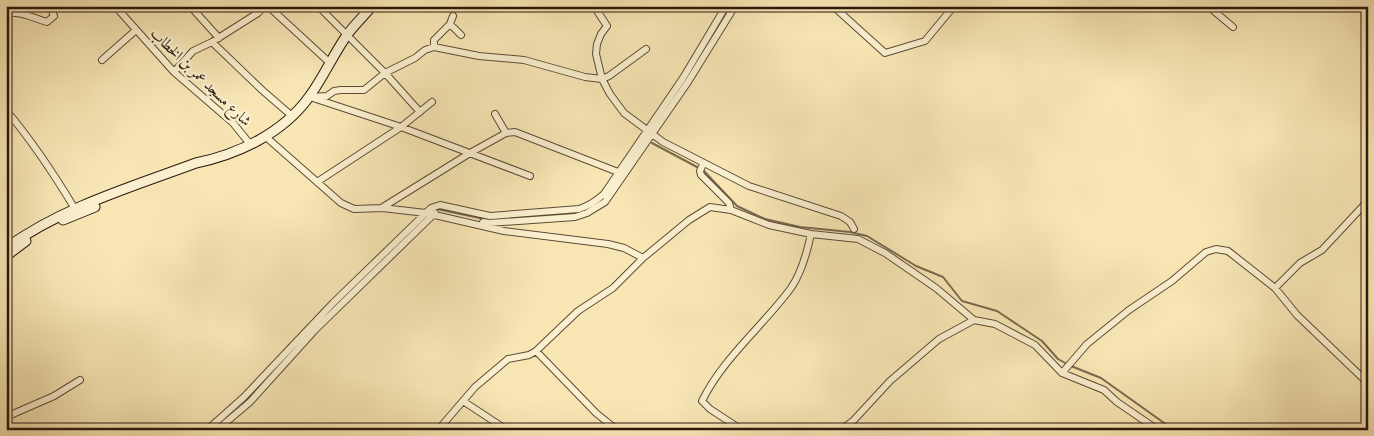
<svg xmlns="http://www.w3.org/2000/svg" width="1374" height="436" viewBox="0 0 1374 436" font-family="'Sorts Mill Goudy',Amiri,serif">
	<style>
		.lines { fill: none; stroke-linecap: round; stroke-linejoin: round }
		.stream { stroke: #7b694f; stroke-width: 2 }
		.minor-casing { stroke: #5d4b36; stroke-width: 8 }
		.secondary-casing { stroke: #2a170c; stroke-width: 11 }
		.minor { stroke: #faefce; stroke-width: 6 }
		.secondary { stroke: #faefce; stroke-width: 9 }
		.labels { text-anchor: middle; stroke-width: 5; stroke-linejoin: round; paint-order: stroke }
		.street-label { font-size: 15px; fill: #2a170c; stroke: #faefce }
	</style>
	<rect width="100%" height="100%" fill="#f7e6b4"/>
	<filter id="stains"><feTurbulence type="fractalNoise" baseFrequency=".004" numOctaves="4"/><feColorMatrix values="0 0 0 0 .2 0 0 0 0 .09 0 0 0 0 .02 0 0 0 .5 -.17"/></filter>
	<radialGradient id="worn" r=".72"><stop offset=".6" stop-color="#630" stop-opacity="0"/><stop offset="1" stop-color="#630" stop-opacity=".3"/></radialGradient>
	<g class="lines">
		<path class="stream" d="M696,62l35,-56
			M652,143l45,24
			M704,171l33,35 28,13 35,8 50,5 17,4 49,30 27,11 19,24 35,10 45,30 16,18 9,5
			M437,209l47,10
			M531,217l38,-3 19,-5
			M327,313l22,-21
			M1071,366l30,12 73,52
			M212,430l33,-29 21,-23"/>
		<g class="minor-casing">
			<path id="minor" d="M115,6l59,66 59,51 17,21
				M190,6l29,32
				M268,6l62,57
				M318,6l67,67 35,39
				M594,6l13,20 -6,8 -4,10 -1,10 6,25 8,15 14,19 39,29 86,44 92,30 9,6 4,7
				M833,6l52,47 40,-12 29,-35
				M1208,6l25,21
				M6,13c15,-2 27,5 41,9l7,-6 -4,-10
				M450,24l11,11
				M212,42l50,48 30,26
				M434,47v-7l16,-16 3,-8
				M102,60l34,-30
				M174,72l19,-21 19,-9 46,-29 6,-7
				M6,110c26,31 48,64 69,99
				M495,114l11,19
				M266,137l75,66 13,6 28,-1 44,5 78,18 104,13 16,4 19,10 46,-38 21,-13 21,3 38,15 42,9 47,5 27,14 51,35 38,32 21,4 40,21 27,28 42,17 13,12 41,28
				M703,164l-3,7 1,4 28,28 2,7
				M530,176l-129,-49 -91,-30 17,-1 7,-5 7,-1h23l21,-17 30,-15 10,-8 9,-3 45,9 45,4 61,17 17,2 7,-3 37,-27
				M317,182l84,-55 31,-25
				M383,207l87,-54 36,-20 9,-1 103,40
				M483,222l6,1 86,-6 12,-4 18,-11 83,-120 47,-76
				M1275,288l25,-25 22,-13 42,-45 4,-2
				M536,351l60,62 21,17
				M1062,373l25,-29 42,-34 43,-29 34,-29 10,-3 12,2 47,37 22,27 71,68
				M463,401l44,29
				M6,417l48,-21 26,-16
				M207,430l37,-33 89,-94 98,-95 9,-3 50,11 89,-7c10,-3 17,-8 25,-15l79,-116 43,-72
				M217,430l33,-28 65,-72 120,-117
				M438,430l37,-43 33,-28 21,-4 7,-4 42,-40 35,-23 30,-30
				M742,430l-32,-21 -8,-8c21,-43 61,-75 89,-113 11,-16 16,-35 20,-54
				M841,430l12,-9 37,-40 49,-42 35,-19"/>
		</g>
		<g class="secondary-casing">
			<path id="secondary" d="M63,220l32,-13
				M6,248c57,-41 125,-61 190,-85 43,-9 87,-30 113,-66 14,-19 24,-42 38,-62 7,-10 17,-19 25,-29
				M6,256l20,-15"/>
		</g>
		<use href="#minor" class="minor"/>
		<use href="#secondary" class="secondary"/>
	</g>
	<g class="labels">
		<g class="street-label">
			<text transform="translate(201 77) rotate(44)" y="5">شارع مسجد عمر بن الخطاب</text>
		</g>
	</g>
	<rect width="1374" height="436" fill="none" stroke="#f7e6b4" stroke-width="25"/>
	<rect x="8" y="8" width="1359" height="421" fill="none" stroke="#2a170c" stroke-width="2.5"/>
	<rect x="12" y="12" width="1349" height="411" fill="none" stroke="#2a170c"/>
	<rect width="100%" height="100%" filter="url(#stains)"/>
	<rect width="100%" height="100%" fill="url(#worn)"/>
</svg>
